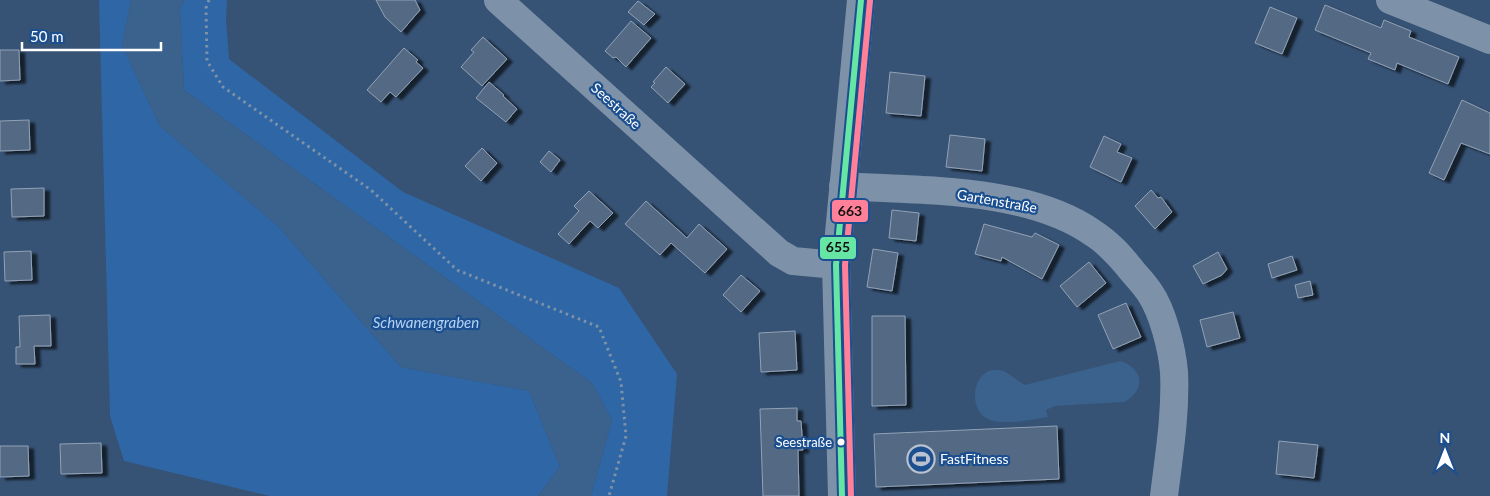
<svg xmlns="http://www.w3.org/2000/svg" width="1490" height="496" viewBox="0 0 1490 496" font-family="Lato,sans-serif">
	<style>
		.green { fill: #2f66a5 }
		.water { fill: #3b618d }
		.building { fill: #526984; stroke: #92a2b6; filter: url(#shadow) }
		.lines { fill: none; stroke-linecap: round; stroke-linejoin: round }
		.path { stroke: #7d92a8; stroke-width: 3; stroke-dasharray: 2.5 4; stroke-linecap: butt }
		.minor { stroke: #7d92a8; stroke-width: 28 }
		.bus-1-casing { stroke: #1b4f8f; stroke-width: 10 }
		.bus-2-casing { stroke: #1b4f8f; stroke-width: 10 }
		.bus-1 { stroke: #66e5a4; stroke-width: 6 }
		.bus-2 { stroke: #ff8098; stroke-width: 6 }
		.bus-dot { fill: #fff; stroke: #1b4f8f; stroke-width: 2 }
		.labels { text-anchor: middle; stroke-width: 4.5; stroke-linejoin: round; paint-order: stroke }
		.bus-label { font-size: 13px; fill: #fff; stroke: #1b4f8f; text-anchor: end }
		.street-label { font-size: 14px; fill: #fff; stroke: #1b4f8f }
		.poi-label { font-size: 14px; fill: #fff; stroke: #1b4f8f; text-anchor: start }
		.water-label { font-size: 15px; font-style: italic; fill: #b5d3f5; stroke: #1b4f8f }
		.line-badge { stroke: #1b4f8f; stroke-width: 2 }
		.pale-badge-label { font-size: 14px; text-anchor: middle; font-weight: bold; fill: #111 }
	</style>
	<defs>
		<filter id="shadow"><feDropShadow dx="5.5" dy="3" stdDeviation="1" flood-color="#0009"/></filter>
	</defs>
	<rect width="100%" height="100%" fill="#365274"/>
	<path class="green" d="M99,0h32l-9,45 38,81 119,101 122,140 128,24 31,76 -22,29h-268l-146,-35 -14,-45z
		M184,0h43l-1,19 3,40 174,133 216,96 58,86 -10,122h-76l21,-76 -20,-37 -408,-293 -4,-81z"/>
	<path class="water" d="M131,0h53l-4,9 4,81 408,293 20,37 -21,76h-53l22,-29 -31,-76 -128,-24 -122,-140 -119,-101 -38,-81z
		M1120,361c24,7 26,30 4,41l-69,4 -9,4 2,7c-18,3 -41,8 -58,3 -24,-8 -18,-54 9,-50 9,1 17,11 26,15z"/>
	<path class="building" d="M376,0h39l5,10 -19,22 -16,-15z
		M638,1l17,13 -11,11 -16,-13z
		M1325,5l56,23 3,-8 27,11 -2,6 50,20 -11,27 -51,-21 -2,7 -27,-11 3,-6 -56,-23z
		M1270,7l27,11 -15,36 -27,-11z
		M631,21l20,17 -25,29 -10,-10 -3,1 -8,-7z
		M483,37l24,22 -25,27 -21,-19 13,-15 -3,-2z
		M404,48l14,12 -2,2 7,6 -27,29 -6,-5 -9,10 -14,-12z
		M0,50h19l1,30 -20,1z
		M666,67l19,17 -17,19 -17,-16 4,-4 -2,-1z
		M890,72l35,4 -4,40 -35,-3z
		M489,82l15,13 -1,1 14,13 -11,13 -30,-24z
		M1462,100l28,13v41l-29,-11 -17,37 -15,-7z
		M29,120l1,30 -30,1v-30z
		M950,135l35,4 -3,32 -36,-4z
		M1104,136l17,8 -4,8 15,6 -11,24 -31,-15z
		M482,148l15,15 -16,18 -16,-15z
		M549,151l11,9 -9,12 -11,-10z
		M44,188v28l-32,1 -1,-28z
		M1151,190l7,8 3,-1 11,15 -17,17 -20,-23z
		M589,191l24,22 -15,15 -8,-7 -21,23 -11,-10 21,-23 -5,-5z
		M646,201l41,37 12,-14 28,25 -22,24 -34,-30 -11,12 -35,-31z
		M892,210l27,3 -3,28 -27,-3z
		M984,224l48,13 3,-4 24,12 -17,34 -40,-22 -1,4 -26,-7z
		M873,249l25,4 -6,38 -25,-4z
		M31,251l1,29 -27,1 -1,-29z
		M1218,252l9,17 -5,6 -19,9 -10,-18z
		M1292,256l5,14 -25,8 -4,-14z
		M1089,262l17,21 -29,24 -17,-21z
		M741,275l19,16 -19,21 -18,-17z
		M1310,281l3,14 -15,3 -3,-13z
		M1126,303l15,34 -28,12 -15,-34z
		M1233,312l7,26 -33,9 -7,-27z
		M50,315l1,31h-17l1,18h-19v-17h4l-1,-31z
		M872,316h33l1,89 -34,1z
		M795,331l2,39 -36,2 -2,-39z
		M797,408v13h4l2,29h-5l1,46h-36l-3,-87z
		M1057,426l2,53 -183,8 -2,-53z
		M1279,441l39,4 -4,33 -38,-4z
		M101,443l1,30 -41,1 -1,-30z
		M0,446h28l1,30 -29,1z"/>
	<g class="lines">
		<path class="path" d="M209,0l-3,8 1,53 16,26 148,103 86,80 142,57 22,55 5,54 -17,60"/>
		<path class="minor" d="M498,0l281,253 14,8 43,4
			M1390,0l100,40
			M843,186c79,5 184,1 250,47 16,10 28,24 40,39 6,7 12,13 17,21 13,19 22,56 24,79 2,41 -5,83 -10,124
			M842,496l-6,-231 25,-265"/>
		<g class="bus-1-casing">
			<path id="bus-1" d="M842,496l-6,-231 25,-265"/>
		</g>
		<g class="bus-2-casing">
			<path id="bus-2" d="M851,496l-6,-231 25,-264"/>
		</g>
		<use href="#bus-1" class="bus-1"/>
		<use href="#bus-2" class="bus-2"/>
	</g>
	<defs>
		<g id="stadium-ring" transform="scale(1.4375)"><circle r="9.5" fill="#1b4f8f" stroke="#b9c2ce" stroke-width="1.5"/><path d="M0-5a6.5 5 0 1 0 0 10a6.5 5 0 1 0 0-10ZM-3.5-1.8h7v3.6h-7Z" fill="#b9c2ce"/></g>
	</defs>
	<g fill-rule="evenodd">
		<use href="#stadium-ring" x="921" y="459"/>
	</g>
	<circle class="bus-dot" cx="841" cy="442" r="4.5"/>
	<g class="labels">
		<g class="bus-label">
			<text x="832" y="447">Seestraße</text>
		</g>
		<g class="street-label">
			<text transform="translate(616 106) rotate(42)" y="5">Seestraße</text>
			<text transform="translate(997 201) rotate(10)" y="5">Gartenstraße</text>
		</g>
		<g class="poi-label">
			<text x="940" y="464">FastFitness</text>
		</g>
		<g class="water-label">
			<text x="426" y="328">Schwanengraben</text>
		</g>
	</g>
	<g class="line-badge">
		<rect x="831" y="199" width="38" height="24" rx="5" fill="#ff8098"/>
		<rect x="819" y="236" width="38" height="24" rx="5" fill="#66e5a4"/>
	</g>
	<g class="pale-badge-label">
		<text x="850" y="216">663</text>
		<text x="838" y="252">655</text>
	</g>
	<g transform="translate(1445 451)" stroke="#1b4f8f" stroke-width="4" paint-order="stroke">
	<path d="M0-4L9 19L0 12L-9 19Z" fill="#ffffff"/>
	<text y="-8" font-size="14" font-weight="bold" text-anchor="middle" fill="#ffffff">N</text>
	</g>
	<path d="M22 42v8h139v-8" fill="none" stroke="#ffffff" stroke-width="2.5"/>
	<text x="30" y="42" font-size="15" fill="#ffffff" stroke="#1b4f8f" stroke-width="4" paint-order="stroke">50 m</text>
</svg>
